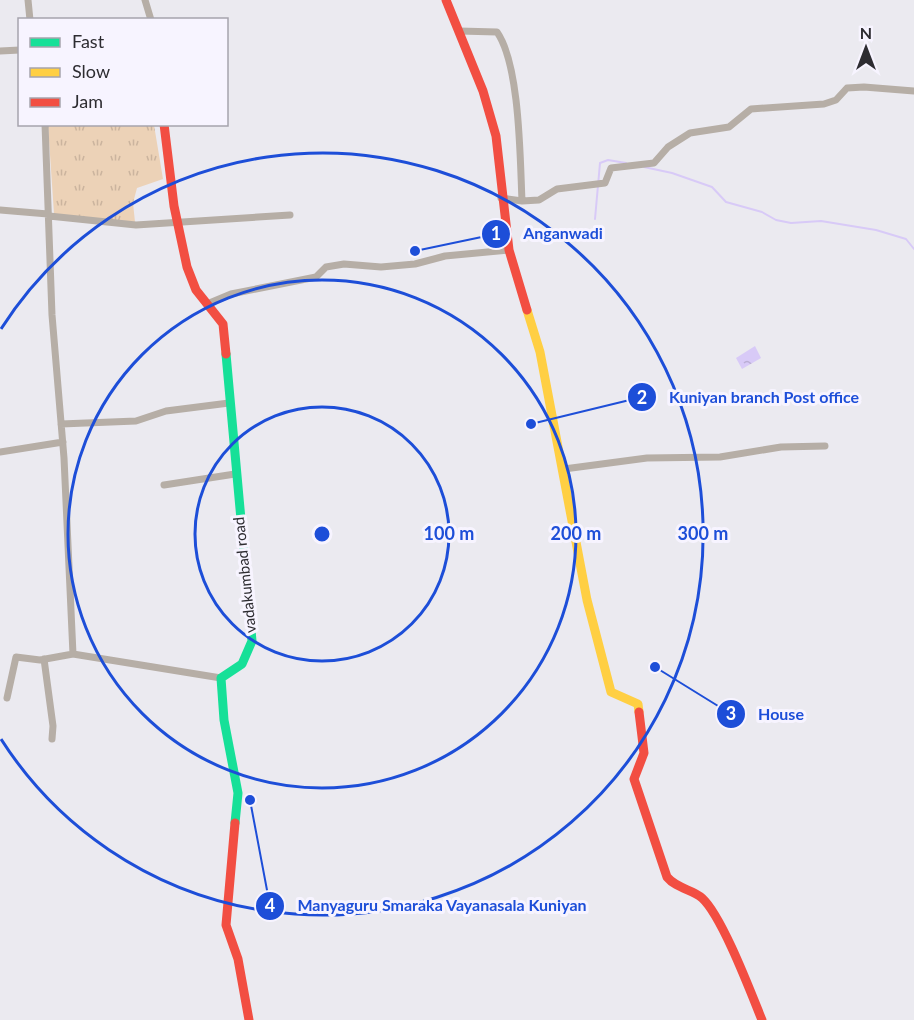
<svg xmlns="http://www.w3.org/2000/svg" width="914" height="1020" viewBox="0 0 914 1020" font-family="Lato,sans-serif">
	<style>
		.park { fill: url(#park-tufts) }
		.water { fill: url(#water-ripples) }
		.lines { fill: none; stroke-linecap: round; stroke-linejoin: round }
		.stream { stroke: #d8caf7; stroke-width: 2 }
		.street { stroke: #b6aea6; stroke-width: 7 }
		.fast { stroke: #16e098; stroke-width: 9 }
		.slow { stroke: #ffcf43; stroke-width: 9 }
		.jam { stroke: #f24e42; stroke-width: 9 }
		.ring { fill: none; stroke: #1d4ed8; stroke-width: 3 }
		.labels { text-anchor: middle; stroke-width: 6; stroke-linejoin: round; paint-order: stroke }
		.street-label { font-size: 15px; fill: #2d2c31; stroke: #f7f4ff }
		.centre { fill: #1d4ed8; stroke: #f7f4ff; stroke-width: 3 }
		.ring-label { font-size: 18px; text-anchor: middle; font-weight: bold; fill: #1d4ed8; stroke: #f7f4ff; stroke-width: 6; stroke-linejoin: round; paint-order: stroke }
		.leader { fill: none; stroke: #1d4ed8; stroke-width: 2 }
		.callout-dot { fill: #1d4ed8; stroke: #f7f4ff; stroke-width: 2 }
		.mark-label { font-size: 18px; text-anchor: middle; font-weight: bold; fill: #fff }
		.callout-label { font-size: 16px; text-anchor: middle; font-weight: bold; fill: #1d4ed8; stroke: #f7f4ff; stroke-width: 6; stroke-linejoin: round; paint-order: stroke }
	</style>
	<defs>
		<pattern id="park-tufts" width="24" height="20" patternUnits="userSpaceOnUse" patternTransform="scale(1.5)"><rect width="24" height="20" fill="#ecd2b7"/><path d="M3 7l-1-3M5 7V3M7 7l1-3M15 17l-1-3M17 17v-4M19 17l1-3" fill="none" stroke="#cbb49e"/></pattern>
		<pattern id="water-ripples" width="26" height="14" patternUnits="userSpaceOnUse" patternTransform="scale(1.5)"><rect width="26" height="14" fill="#d8caf7"/><path d="M2 4q2-2 4 0t4 0M15 11q2-2 4 0t4 0" fill="none" stroke="#baaed4"/></pattern>
	</defs>
	<rect width="100%" height="100%" fill="#ebeaf0"/>
	<path class="park" d="M48,125h106l9,54 -26,9 -4,15 2,19 -81,-8z"/>
	<path class="water" d="M755,346l6,12 -19,11 -6,-11z"/>
	<g class="lines">
		<path class="stream" d="M644,167l28,6 40,14 14,15 36,10 14,8 15,3 30,-2 55,9 30,9 8,10
			M595,219l5,-56 8,-3 18,3"/>
		<path class="street" d="M28,0l2,20
			M145,0l6,20
			M459,31l38,1c23,33 23,126 25,169l-21,-3
			M0,51l20,-1
			M45,124l7,191 12,143 9,196 148,24
			M522,201l17,-1 18,-11 48,-6 6,-15 43,-5 14,-16 22,-14 39,-6 22,-18 73,-5 12,-4 11,-12 17,-1 50,4
			M0,210l48,4
			M49,216l87,9 154,-10
			M207,304l24,-10 85,-17 10,-10 18,-3 37,3 34,-3 30,-8 64,-6
			M61,424l75,-3 30,-10 63,-8
			M0,452l63,-10
			M564,469l83,-11 73,-1 61,-10 44,-1
			M164,485l71,-11
			M44,659l9,67 -1,13
			M7,698l9,-41 24,3 33,-6"/>
		<path class="fast" d="M226,354l26,287 -10,23 -21,14 3,42 14,73 -3,30"/>
		<path class="slow" d="M527,310l13,42 47,248 24,92 27,12 1,8"/>
		<path class="jam" d="M446,0l37,91 13,45 13,114 18,60
			M164,124l10,82 13,61 9,23 27,34 3,30
			M639,712l5,41 -10,26 33,98c10,12 25,12 35,21 20,18 49,95 60,122
			M235,823l-9,102 12,34 11,61"/>
	</g>
	<g class="ring">
		<circle cx="322" cy="534" r="127"/>
		<circle cx="322" cy="534" r="254"/>
		<path d="M1 329A381 381 0 1 1 1 739"/>
	</g>
	<g class="labels">
		<g class="street-label">
			<text transform="translate(245 575) rotate(-96)" y="5">vadakumbad road</text>
		</g>
	</g>
	<circle cx="322" cy="534" r="9" class="centre"/>
	<g class="ring-label">
		<text x="449" y="540">100 m</text>
		<text x="576" y="540">200 m</text>
		<text x="703" y="540">300 m</text>
	</g>
	<path class="leader" d="M415 251L496 234M531 424L642 397M655 667L731 714M250 800L270 906"/>
	<g class="callout-dot">
		<circle cx="415" cy="251" r="6"/>
		<circle cx="531" cy="424" r="6"/>
		<circle cx="655" cy="667" r="6"/>
		<circle cx="250" cy="800" r="6"/>
		<circle cx="496" cy="234" r="15"/>
		<circle cx="642" cy="397" r="15"/>
		<circle cx="731" cy="714" r="15"/>
		<circle cx="270" cy="906" r="15"/>
	</g>
	<g class="mark-label">
		<text x="496" y="240">1</text>
		<text x="642" y="404">2</text>
		<text x="731" y="720">3</text>
		<text x="270" y="912">4</text>
	</g>
	<g class="callout-label">
		<text x="563" y="239">Anganwadi</text>
		<text x="764" y="403">Kuniyan branch Post office</text>
		<text x="781" y="720">House</text>
		<text x="442" y="911">Manyaguru Smaraka Vayanasala Kuniyan</text>
	</g>
	<rect x="18" y="18" width="210" height="108" fill="#f7f4ff" stroke="#a6a4ad" stroke-width="1.5"/>
	<rect x="30" y="38" width="30" height="9" fill="#16e098" stroke="#a6a4ad" stroke-width="1.5"/>
	<text x="72" y="48" font-size="18" fill="#2d2c31">Fast</text>
	<rect x="30" y="68" width="30" height="9" fill="#ffcf43" stroke="#a6a4ad" stroke-width="1.5"/>
	<text x="72" y="78" font-size="18" fill="#2d2c31">Slow</text>
	<rect x="30" y="98" width="30" height="9" fill="#f24e42" stroke="#a6a4ad" stroke-width="1.5"/>
	<text x="72" y="108" font-size="18" fill="#2d2c31">Jam</text>
	<g transform="translate(866 48)" stroke="#f7f4ff" stroke-width="4.5" paint-order="stroke">
	<path d="M0-4.5L10 22L0 15L-10 22Z" fill="#2d2c31"/>
	<text y="-9" font-size="16" font-weight="bold" text-anchor="middle" fill="#2d2c31">N</text>
	</g>
</svg>
